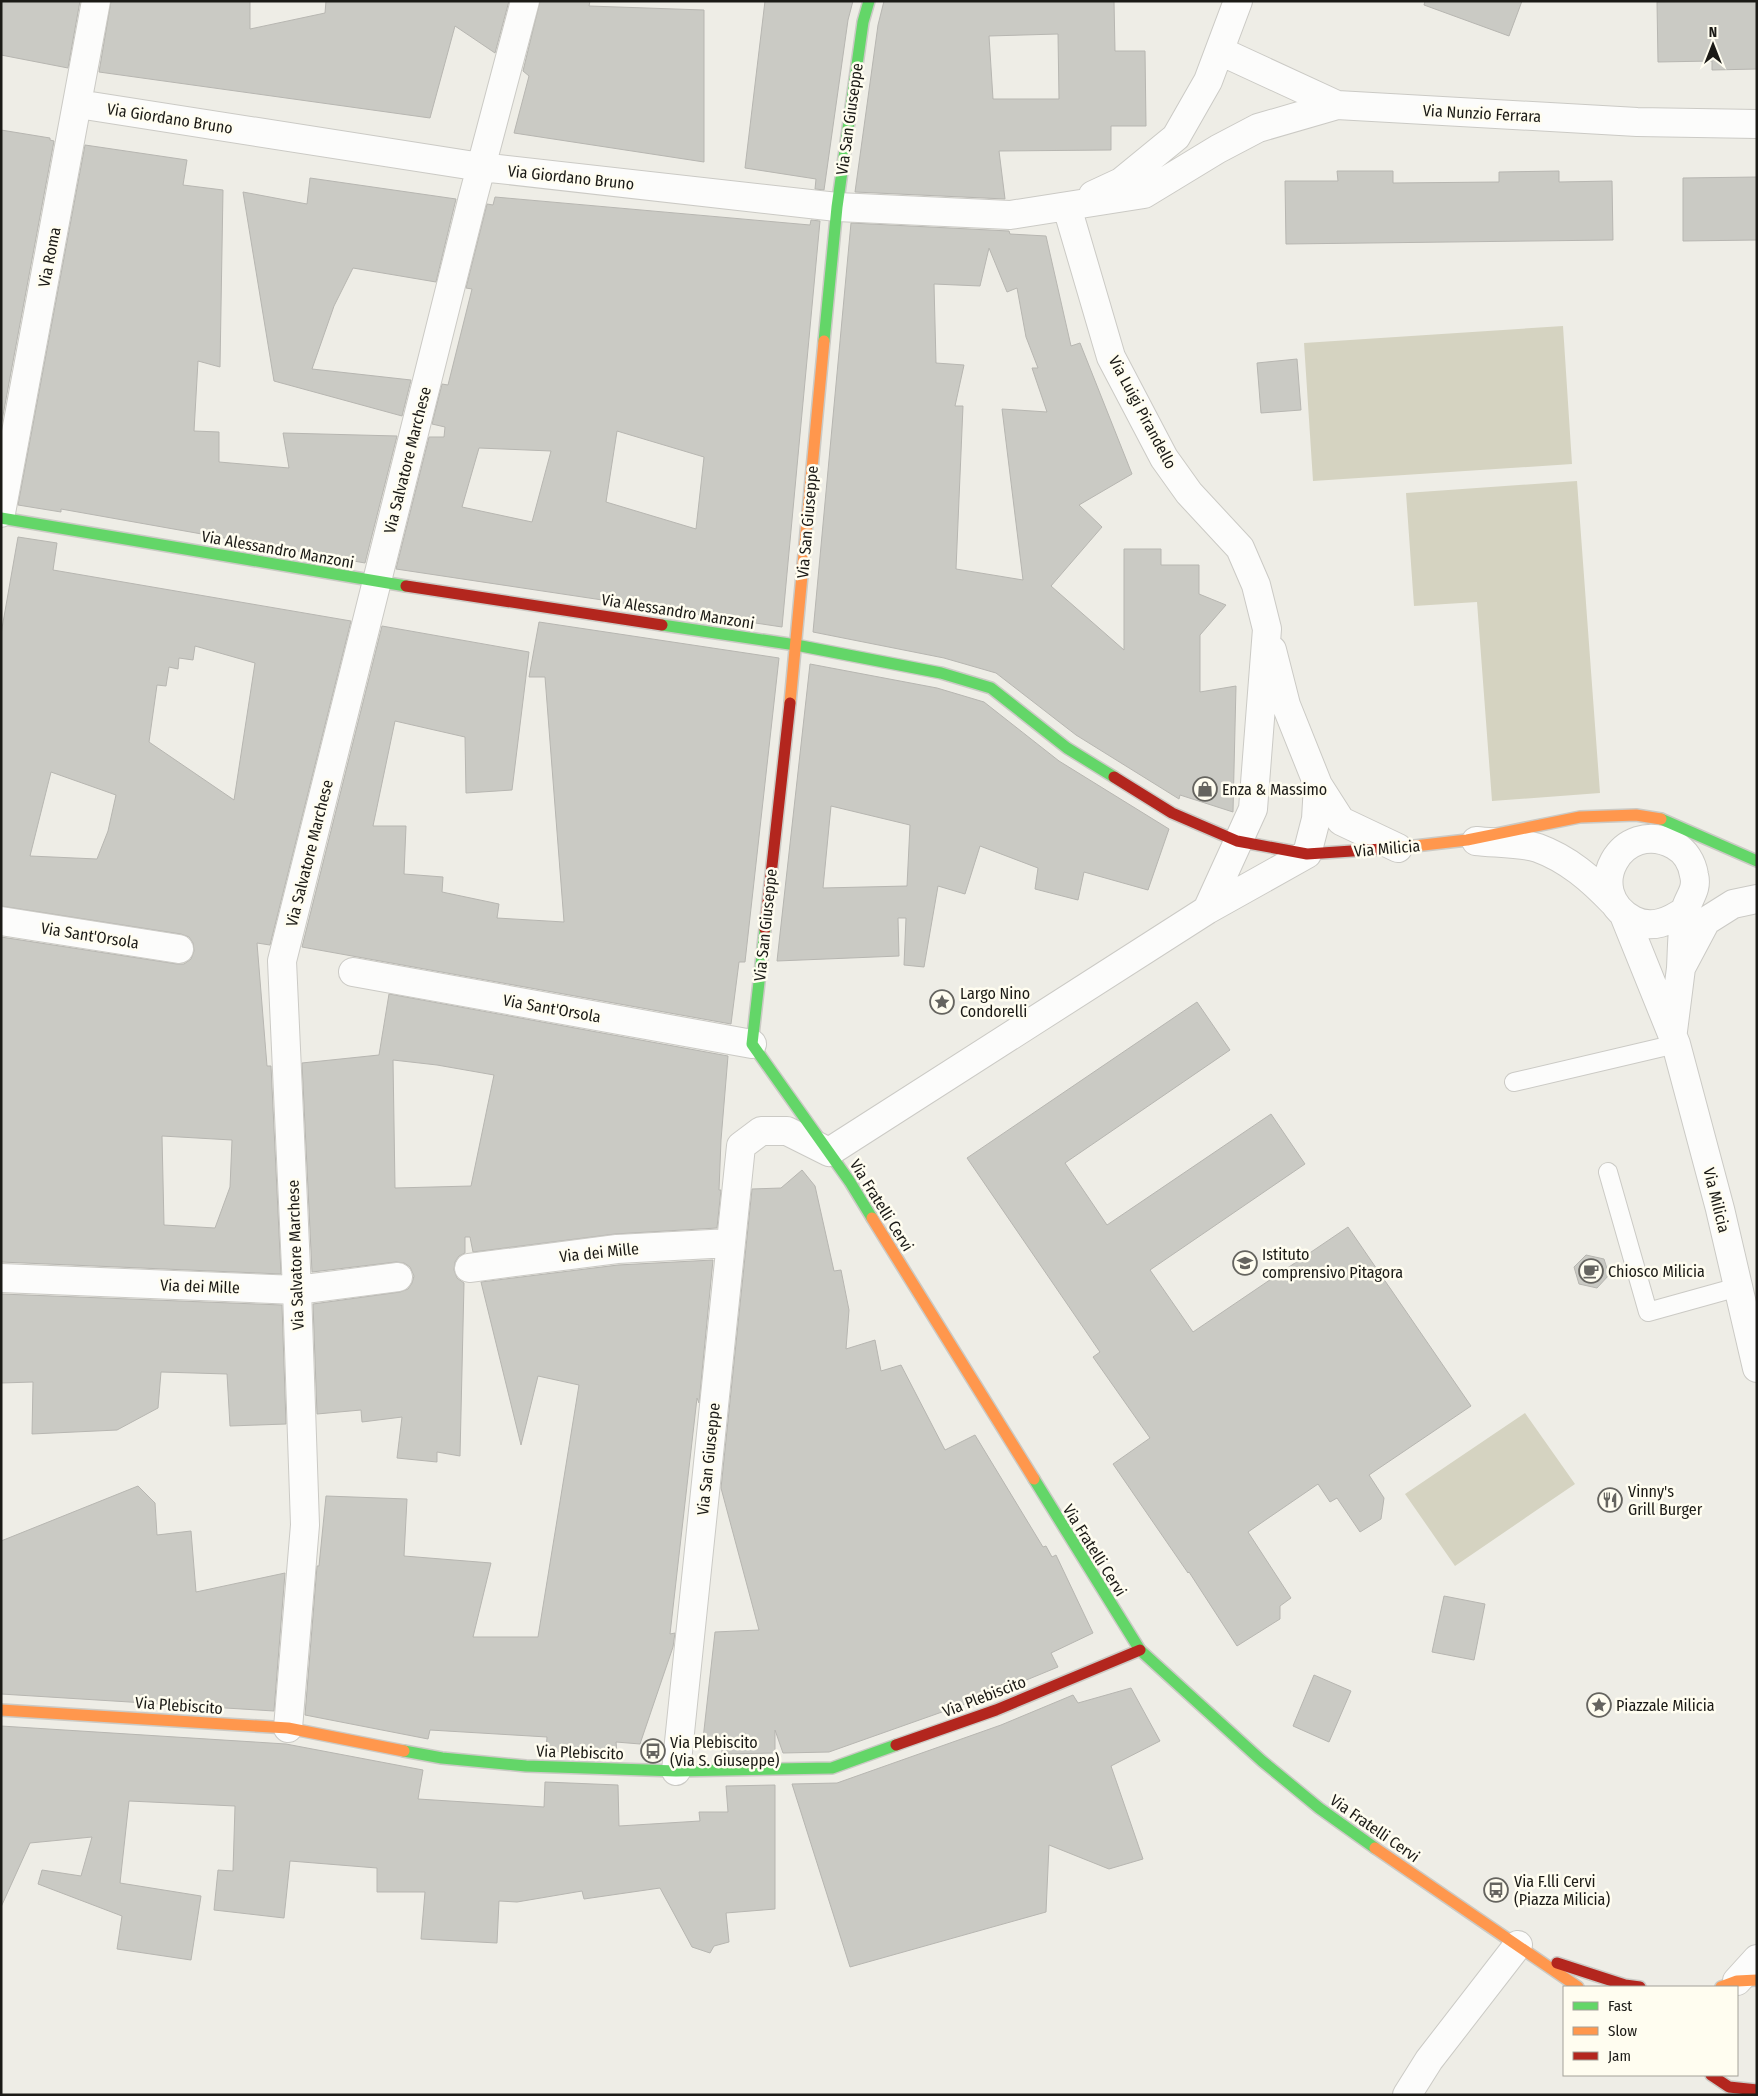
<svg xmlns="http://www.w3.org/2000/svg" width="1758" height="2096" viewBox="0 0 1758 2096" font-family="'Fira Sans Condensed',sans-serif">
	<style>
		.pitch { fill: #d5d3c1 }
		.building { fill: #cacac4; stroke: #b7b6b1; fill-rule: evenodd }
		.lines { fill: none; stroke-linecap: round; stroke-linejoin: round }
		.lane-casing { stroke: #cbcac5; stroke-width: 20 }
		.street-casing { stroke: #cbcac5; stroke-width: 30 }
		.fast-casing { stroke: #cbcac5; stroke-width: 14 }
		.slow-casing { stroke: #cbcac5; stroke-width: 14 }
		.jam-casing { stroke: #cbcac5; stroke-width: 14 }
		.lane { stroke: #fcfcfb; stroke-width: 18 }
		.street { stroke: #fcfcfb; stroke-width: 28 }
		.fast { stroke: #63d668; stroke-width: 11 }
		.slow { stroke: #ff974d; stroke-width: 11 }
		.jam { stroke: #b3261e; stroke-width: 11 }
		.labels { text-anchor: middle; stroke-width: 5; stroke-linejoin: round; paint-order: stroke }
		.street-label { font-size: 16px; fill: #1b1a16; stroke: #fffdf0 }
		.poi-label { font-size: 16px; fill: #1b1a16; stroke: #fffdf0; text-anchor: start }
	</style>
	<rect width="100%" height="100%" fill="#eeede6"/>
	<path class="pitch" d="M1563,326l9,138 -259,17 -9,-138z
		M1577,481l23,312 -108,8 -15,-199 -63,4 -8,-113z
		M1525,1413l50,71 -120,82 -50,-72z"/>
	<path class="building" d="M1,1h79l-12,67 -67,-13z
		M111,1h139v28l75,-16 1,-12h183l-14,52 -40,-27 -25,92 -331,-46z
		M540,1h50l-1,5 115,4v152l-190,-29 15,-57 -6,-5z
		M765,1h88l-5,19 -24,170 -9,-1 1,-10 -71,-11z
		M884,1h230l1,50h30l1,75h-35v24l-112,1 6,48 -150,-7 23,-167zM1058,34l1,65h-66l-4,-63z
		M1425,1h97l-13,35 -85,-31z
		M1757,1v68l-45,1v-9l-54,1 -1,-60z
		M1,130l49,8v2l4,1 -53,285z
		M85,145l102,15 -4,25 40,5 -3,177 -22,-6 -4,70 25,1v30l70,6 -6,-35 114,3 -32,127 -304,-54v3l-43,-7z
		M1337,171h56v12l106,-1v-10l60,-1v11l53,-1 1,59 -327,4 -1,-63h53z
		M1757,177v63l-74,1v-63z
		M310,178l146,21 -20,83 -83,-14 -19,38 -22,63 99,11 -9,36 -128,-35 -31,-189 64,12z
		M495,197l315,28 1,-5 9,1 -38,406 -386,-58 33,-132h15l1,-10 -13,-3 10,-40 6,1 24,-96 -6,-1 21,-84 6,1zM617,431l87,26 -8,72 -90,-27zM479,448l72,3 -19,71 -70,-15z
		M851,223l158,8 1,3 36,2 25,110 9,-3 52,131 -53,31 23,22 -51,59 73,64v-101h37v16h38v29l27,11 -26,30v57l36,-6 -3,126 -53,-17 -1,4 -103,-64 -80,-62 -52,-15 -131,-26zM989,248l18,44 10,-4 9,49 12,31h-6l15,44 -45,-3 21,171 -67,-11 7,-163h-8l9,-41 -28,-2 -2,-79 46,2z
		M1297,359l4,51 -40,3 -4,-50z
		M18,537l39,6 -4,27 298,51 -81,324 -13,-2 10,123h4l10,208 -280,-12v-325l176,27h7l7,-5 3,-8 -1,-8 -4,-6 -8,-3 -180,-28v-272zM195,646l60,17 -21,137 -85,-58 8,-57 9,1 3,-19 9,2 1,-11 14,2zM51,772l65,23 -8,36 -11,28 -67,-3zM162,1136l70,4 -2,47 -15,41 -51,-3z
		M539,622l240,36 -34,304h-6l-8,62 -429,-77 80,-321 147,26 -17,138 -46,3 -1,-56 -70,-16 -22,105h33l-2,48 39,3 -1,15 57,12 -2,14 67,4 -19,-245h-16z
		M810,664l127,24 47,14 75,59 110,68 -21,61 -64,-18 -6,28 -43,-11 3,-21 -58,-22 -15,48 -27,-8 -14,81 -20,-2 2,-47h-8l1,38 -122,5zM831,806l79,19 -3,61 -84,2z
		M389,994l339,62 -7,84 -2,50h2l-4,38 -102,6 -142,18 -3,-15h-5v16l-6,3 -4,6 -1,8 3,8 7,5 -4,173 -23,-4v10l-40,-4 5,-41 -40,5 -1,-12 -44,4 -4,-110 87,-12 8,-3 4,-6 2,-7 -4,-9 -6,-4 -8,-1 -84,10 -10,-209 77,-8zM393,1060l44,5 57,10 -23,111 -76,2z
		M1197,1002l33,48 -165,113 42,62 164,-111 34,50 -155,106 43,62 155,-105 123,179 -102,69 15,23 -3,21 -21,13 -23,-34 -7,4 -12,-18 -70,48 43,66 -11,8v13l-43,27 -48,-74 -1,1 -75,-109 37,-26 -57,-81 7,-5 -133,-194z
		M802,1170l13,16 19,85 7,-1 8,40 -3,39 29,-9 6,31 20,-6 44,85 30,-15 68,112 3,-1 6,11 4,-2 37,78 -42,20 7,14 -68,28 -161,57 -46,1 -8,-23v23l-53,1v-5l-20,-1 13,-116 44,-2 -38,-142 31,-299 29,-1z
		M1586,1255l18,4 5,16 -12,13 -18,-4 -5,-17z
		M713,1260l-14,143 -2,-5 -27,236 5,-1 -2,14 -33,97 -24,-2 1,11 -71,-2 1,-14 -117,-7 -2,9 -123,-24 12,-149h2l7,-70 81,3 -3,57 87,7 -18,74h65l41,-252 -41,-9 -17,69 -40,-163 137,-17z
		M1,1294l281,11 4,119 -56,2 -3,-52 -66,-2 -3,36 -41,22 -85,4 1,-52 -32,1z
		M138,1486l17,17 2,32 34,-4 5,61 89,-19 -11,138 -273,-17v-153z
		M1444,1596l41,8 -11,56 -42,-8z
		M1314,1675l37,16 -22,51 -36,-16z
		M1131,1688l29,53 -49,25 32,93 -34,10 -60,-24 -3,67 -196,55 -58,-183 45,-1 164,-58 72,-30 5,8z
		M1,1726l285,18 137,26 -5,29 126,8 1,-25 73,3 1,41 81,-5 -1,-9h29l-2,-26 49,-1v124l-49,4 3,29 -15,4 -4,7 -18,-6 -32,-59 -76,11 -2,-8 -65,11 -18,-1 -2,42 -76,-4 4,-47h-48v-24l-87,-7 -6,57 -70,-8 4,-40 15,1 2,-65 -106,-5 -9,82 81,13 -10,64 -74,-11 5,-33 -84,-32 4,-14 39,6 11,-39 -62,6 -29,64z"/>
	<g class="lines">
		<g class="lane-casing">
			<path id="lane" d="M1514,1082l162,-38
				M1608,1172l40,140 90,-25"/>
		</g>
		<g class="street-casing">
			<path id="street" d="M1220,51l117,54 300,17 120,2
				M78,104l403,63 356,40 173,8 134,-21 74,-45 40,-21 79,-23
				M1093,195l28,-13 55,-45 32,-56 30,-80
				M1067,207l44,150 53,101 25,35 51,55 16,37 11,44 -14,180 -46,101
				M1,513l95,-512
				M1272,650l14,55 32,80 23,36 57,27
				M1476,841c17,2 48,2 62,7 30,11 53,31 75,54
				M1624,915l52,129 44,165 37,159
				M1,921l178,28
				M1681,968c1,-19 1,-39 4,-57 3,-13 13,-21 9,-36 -2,-13 -9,-24 -20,-30 -52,-28 -94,46 -41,75 19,10 37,1 53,-10
				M353,972l399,72
				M1673,1031l8,-63 25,-47 27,-17 24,-5
				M469,1268l148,-19 113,-6
				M1,1278l296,12 101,-13
				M288,1728l17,-203 -8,-235 -15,-329 190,-760 53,-200
				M676,1771l65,-625 20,-15h26l42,21 378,-242 100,-56 9,-35 2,-34
				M1737,1981l20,-22
				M1407,2095l22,-35 89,-115"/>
		</g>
		<g class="fast-casing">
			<path id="fast" d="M824,341l13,-134 26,-185 6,-21
				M1,518l405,68
				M662,625l134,20 145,28 50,15 76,60 47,29
				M1661,819l96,42
				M765,929l-13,115 98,138 22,36
				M1034,1479l106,171 122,111 57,47 56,40
				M404,1751l38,7 84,8 150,5 156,-3 64,-23"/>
		</g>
		<g class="slow-casing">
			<path id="slow" d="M790,703l34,-362
				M1397,848l70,-8 113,-23 56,-2 25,4
				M872,1218l162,261
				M1,1710l287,18 116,23
				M1375,1848l203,139
				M1721,1987l16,-6 20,-1"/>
		</g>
		<g class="jam-casing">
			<path id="jam" d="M406,586l256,39
				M1114,777l58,36 65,28 70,13 90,-6
				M765,929l25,-226
				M896,1745l100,-35 144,-60
				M1557,1963l68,22 15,2
				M1711,2075l18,12 28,3"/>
		</g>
		<use href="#lane" class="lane"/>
		<use href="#street" class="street"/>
		<use href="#fast" class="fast"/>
		<use href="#slow" class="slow"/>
		<use href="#jam" class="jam"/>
	</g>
	<defs>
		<g id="shop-ring" transform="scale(1.25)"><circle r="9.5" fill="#fffdf0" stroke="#65645f" stroke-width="1.5"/><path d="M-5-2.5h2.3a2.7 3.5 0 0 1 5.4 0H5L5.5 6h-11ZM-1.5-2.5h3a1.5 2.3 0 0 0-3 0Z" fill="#65645f"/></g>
		<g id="sight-ring" transform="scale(1.25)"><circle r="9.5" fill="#fffdf0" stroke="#65645f" stroke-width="1.5"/><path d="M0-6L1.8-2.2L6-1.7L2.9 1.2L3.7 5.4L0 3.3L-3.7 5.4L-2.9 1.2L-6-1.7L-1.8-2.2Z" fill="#65645f"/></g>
		<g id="school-ring" transform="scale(1.25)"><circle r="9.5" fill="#fffdf0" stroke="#65645f" stroke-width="1.5"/><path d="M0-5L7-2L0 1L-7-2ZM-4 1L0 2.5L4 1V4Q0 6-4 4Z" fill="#65645f"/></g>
		<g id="cafe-ring" transform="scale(1.25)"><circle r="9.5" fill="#fffdf0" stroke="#65645f" stroke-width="1.5"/><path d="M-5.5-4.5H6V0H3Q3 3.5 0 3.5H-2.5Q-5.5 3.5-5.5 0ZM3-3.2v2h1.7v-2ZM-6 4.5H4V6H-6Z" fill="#65645f"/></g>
		<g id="restaurant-ring" transform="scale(1.25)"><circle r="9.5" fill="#fffdf0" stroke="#65645f" stroke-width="1.5"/><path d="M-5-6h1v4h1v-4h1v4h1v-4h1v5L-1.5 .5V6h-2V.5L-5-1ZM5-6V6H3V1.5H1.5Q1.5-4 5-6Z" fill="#65645f"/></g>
		<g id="bus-ring" transform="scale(1.25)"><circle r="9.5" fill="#fffdf0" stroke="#65645f" stroke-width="1.5"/><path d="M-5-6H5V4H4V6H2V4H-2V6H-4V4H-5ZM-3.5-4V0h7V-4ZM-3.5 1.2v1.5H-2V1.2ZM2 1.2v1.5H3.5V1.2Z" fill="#65645f"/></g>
	</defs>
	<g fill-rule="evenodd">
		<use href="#shop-ring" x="1205" y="789"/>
		<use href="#sight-ring" x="942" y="1002"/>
		<use href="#school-ring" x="1245" y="1263"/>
		<use href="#cafe-ring" x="1591" y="1271"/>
		<use href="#restaurant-ring" x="1610" y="1500"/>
		<use href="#sight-ring" x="1599" y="1705"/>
		<use href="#bus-ring" x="653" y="1751"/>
		<use href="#bus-ring" x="1496" y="1890"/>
	</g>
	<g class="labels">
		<g class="street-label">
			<text transform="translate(1482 113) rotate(3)" y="6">Via Nunzio Ferrara</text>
			<text transform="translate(170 118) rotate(9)" y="6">Via Giordano Bruno</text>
			<text transform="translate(849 119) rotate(-82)" y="6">Via San Giuseppe</text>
			<text transform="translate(571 177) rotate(6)" y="6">Via Giordano Bruno</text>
			<text transform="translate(49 257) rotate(-79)" y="6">Via Roma</text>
			<text transform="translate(1143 412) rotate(62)" y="6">Via Luigi Pirandello</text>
			<text transform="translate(407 460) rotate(-76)" y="6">Via Salvatore Marchese</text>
			<text transform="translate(807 522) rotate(-85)" y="6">Via San Giuseppe</text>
			<text transform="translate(278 549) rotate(10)" y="6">Via Alessandro Manzoni</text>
			<text transform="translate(678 611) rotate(9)" y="6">Via Alessandro Manzoni</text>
			<text transform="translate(1387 848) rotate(-5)" y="6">Via Milicia</text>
			<text transform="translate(309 853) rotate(-76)" y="6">Via Salvatore Marchese</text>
			<text transform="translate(765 925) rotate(-84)" y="6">Via San Giuseppe</text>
			<text transform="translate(90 935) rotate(9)" y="6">Via Sant'Orsola</text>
			<text transform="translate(552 1008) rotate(10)" y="6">Via Sant'Orsola</text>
			<text transform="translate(1717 1200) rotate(76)" y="6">Via Milicia</text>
			<text transform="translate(882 1205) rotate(58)" y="6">Via Fratelli Cervi</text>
			<text transform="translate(599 1252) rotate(-6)" y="6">Via dei Mille</text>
			<text transform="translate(295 1255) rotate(-92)" y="6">Via Salvatore Marchese</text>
			<text transform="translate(200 1286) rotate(2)" y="6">Via dei Mille</text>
			<text transform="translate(708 1459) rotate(-84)" y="6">Via San Giuseppe</text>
			<text transform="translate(1095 1550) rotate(58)" y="6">Via Fratelli Cervi</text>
			<text transform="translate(984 1696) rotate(-21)" y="6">Via Plebiscito</text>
			<text transform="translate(179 1705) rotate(4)" y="6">Via Plebiscito</text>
			<text transform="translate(580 1752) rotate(2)" y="6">Via Plebiscito</text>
			<text transform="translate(1375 1828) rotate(35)" y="6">Via Fratelli Cervi</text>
		</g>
		<g class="poi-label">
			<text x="1222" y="795">Enza &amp; Massimo</text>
			<text x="960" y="999">Largo Nino<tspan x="960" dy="18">Condorelli</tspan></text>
			<text x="1262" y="1260">Istituto<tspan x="1262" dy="18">comprensivo Pitagora</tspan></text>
			<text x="1608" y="1277">Chiosco Milicia</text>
			<text x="1628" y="1497">Vinny's<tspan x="1628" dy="18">Grill Burger</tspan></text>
			<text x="1616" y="1711">Piazzale Milicia</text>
			<text x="670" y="1748">Via Plebiscito<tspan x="670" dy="18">(Via S. Giuseppe)</tspan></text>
			<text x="1514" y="1887">Via F.lli Cervi<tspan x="1514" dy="18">(Piazza Milicia)</tspan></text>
		</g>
	</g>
	<rect width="1758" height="2096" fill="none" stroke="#1b1a16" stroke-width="5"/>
	<rect x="1563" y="1986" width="175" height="90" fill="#fffdf0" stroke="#a4a299"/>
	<rect x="1573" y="2002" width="25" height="8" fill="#63d668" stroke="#a4a299"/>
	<text x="1608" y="2011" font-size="15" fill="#1b1a16">Fast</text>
	<rect x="1573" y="2027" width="25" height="8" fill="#ff974d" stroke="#a4a299"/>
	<text x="1608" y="2036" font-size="15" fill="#1b1a16">Slow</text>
	<rect x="1573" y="2052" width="25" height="8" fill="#b3261e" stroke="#a4a299"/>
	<text x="1608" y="2061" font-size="15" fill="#1b1a16">Jam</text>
	<g transform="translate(1713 45)" stroke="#fffdf0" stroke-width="4" paint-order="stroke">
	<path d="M0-4L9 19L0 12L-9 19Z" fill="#1b1a16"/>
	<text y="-8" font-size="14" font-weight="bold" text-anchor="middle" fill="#1b1a16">N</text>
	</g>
</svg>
